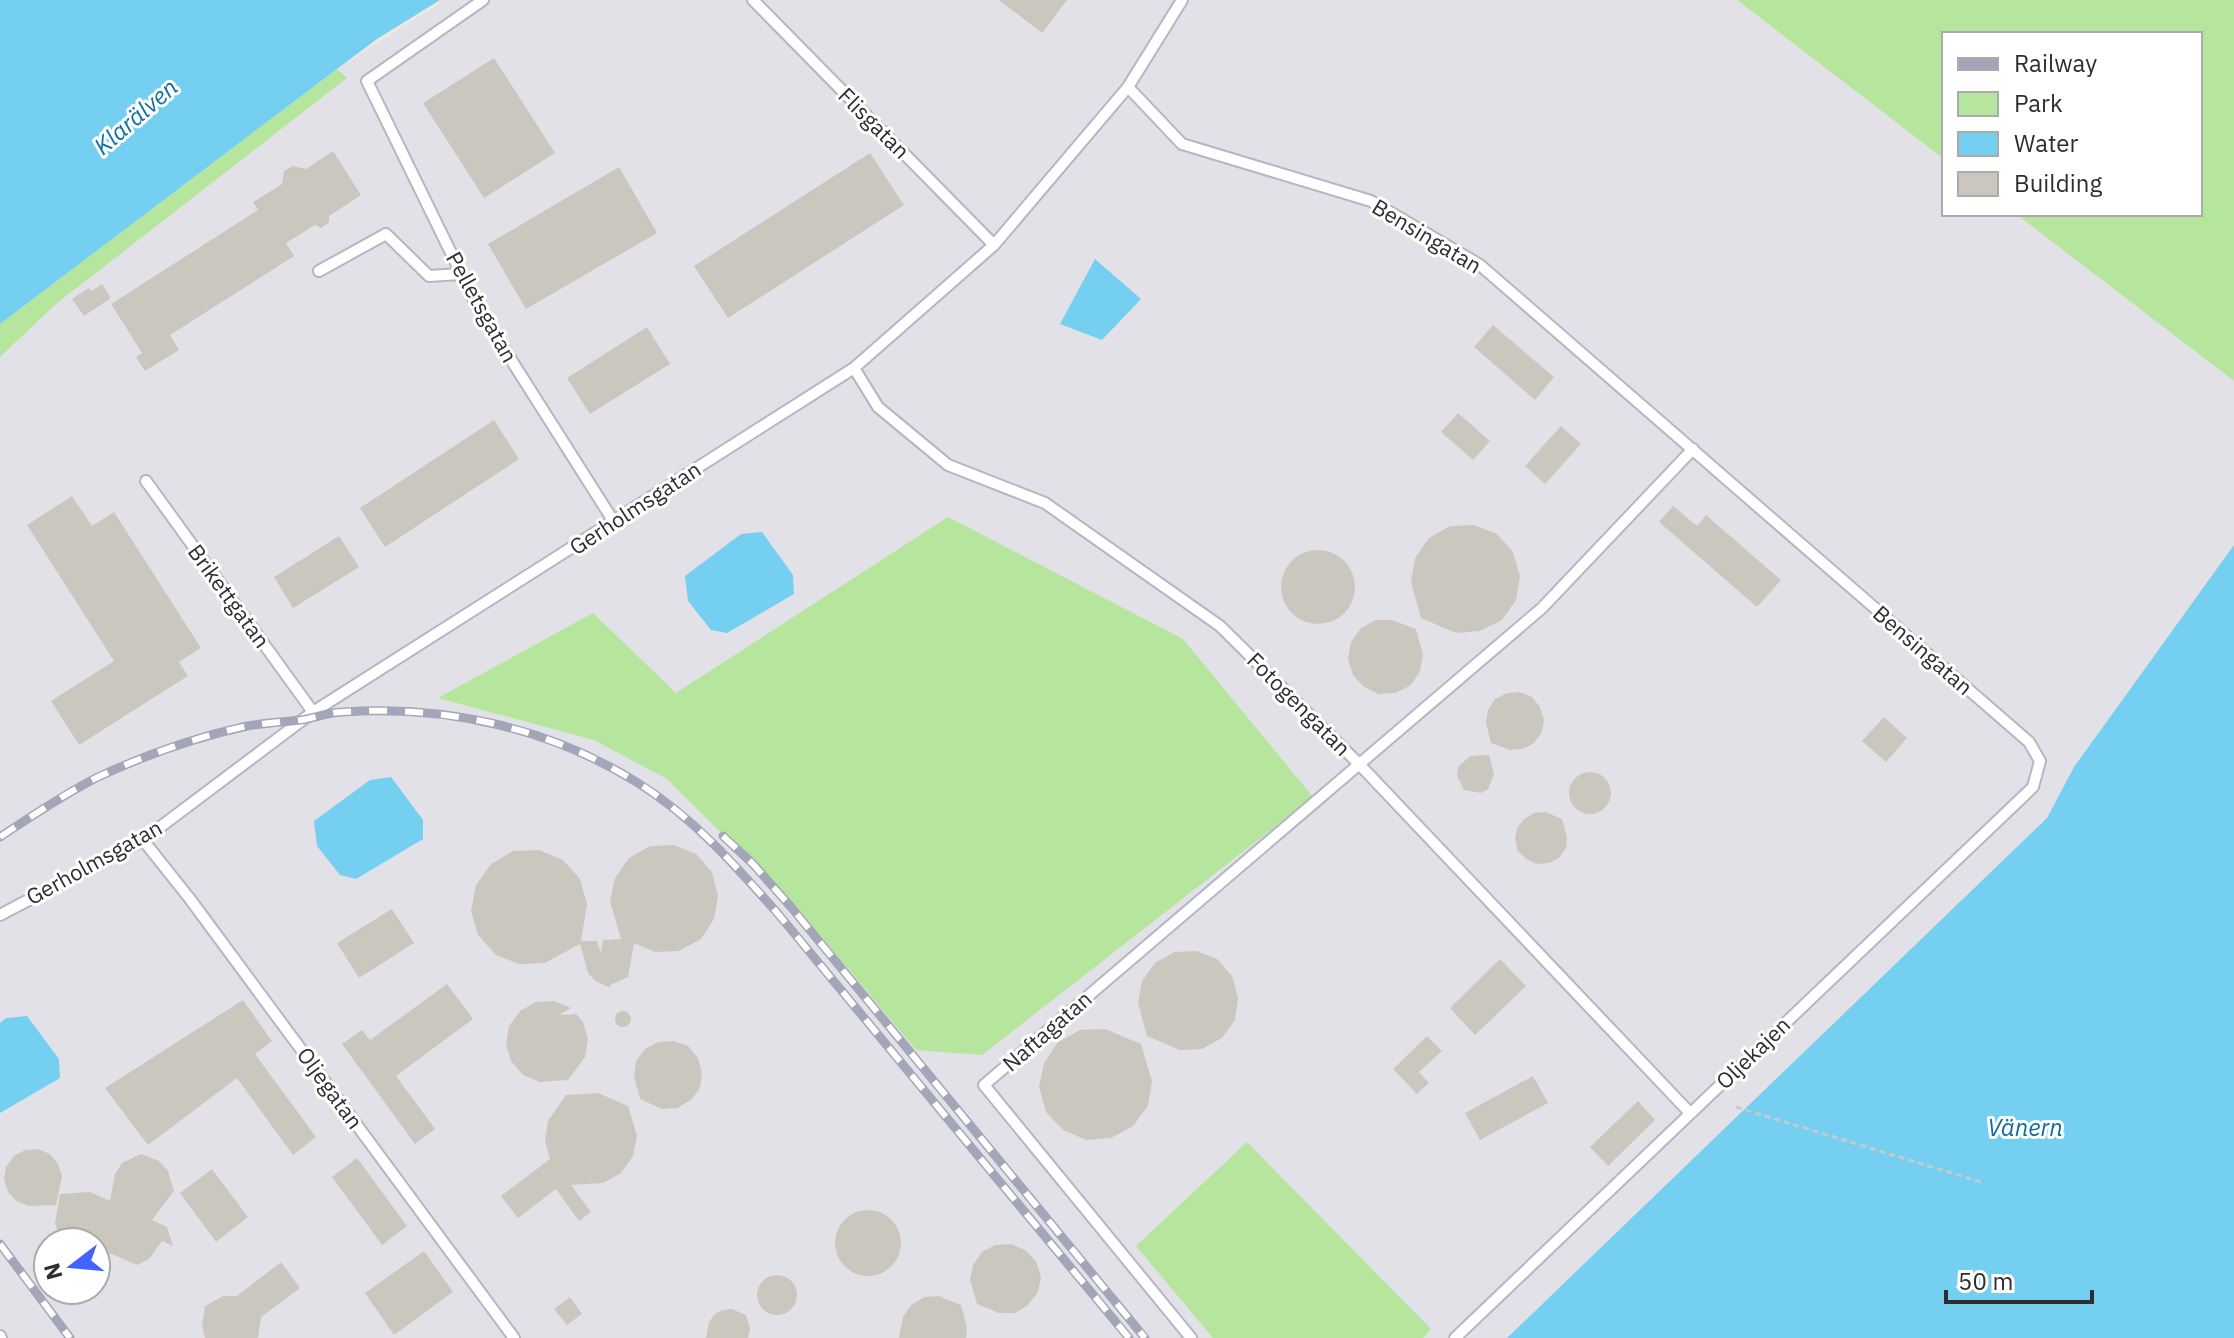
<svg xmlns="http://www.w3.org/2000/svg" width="2234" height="1338" viewBox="0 0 2234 1338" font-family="'IBM Plex Sans',sans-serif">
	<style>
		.industrial { fill: #e3e1e8; fill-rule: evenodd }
		.green { fill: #b6e59e }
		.water { fill: #75cff0 }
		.building { fill: #cbc7bf }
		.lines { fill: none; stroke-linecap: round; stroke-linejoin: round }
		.service-casing { stroke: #b4b7c1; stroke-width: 14 }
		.path { stroke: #c9c9c9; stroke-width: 3; stroke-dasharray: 6 4; stroke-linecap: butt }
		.service { stroke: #fff; stroke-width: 10 }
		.rail-casing { stroke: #a3a6b8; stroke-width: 9 }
		.rail { stroke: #fff; stroke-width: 6; stroke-dasharray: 18; stroke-linecap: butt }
		.labels { text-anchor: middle; stroke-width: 6; stroke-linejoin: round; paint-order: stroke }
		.street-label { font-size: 22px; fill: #2e2e2e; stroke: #fff }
		.water-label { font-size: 24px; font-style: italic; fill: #0d6fa3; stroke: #fff }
	</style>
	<rect width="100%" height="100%" fill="#efe9e1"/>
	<path class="industrial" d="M444,0h1293l207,159v55h72l218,167v164l-160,222 -27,51 -540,520h-1507v-981l56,-53 290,-225 -9,-10zM48,1242h48v48h-48z"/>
	<path class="green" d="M1737,0h497v381l-218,-167h184v-180h-256v125z
		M337,69l10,9 -291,226 -56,53v-33z
		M948,517l235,122 130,158 -331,258 -66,-5 -116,-139 -133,-132 -73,-39 -156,-42 155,-85 83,80z
		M1247,1142l184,187 -8,9h-210l-77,-92z"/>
	<path class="water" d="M0,0h440l-63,39 -40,30 -337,255z
		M1095,259l46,40 -39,41 -42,-16z
		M762,532l31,43 1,19 -67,39 -16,-3 -23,-29 -3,-25 56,-42z
		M2234,545v793h-727l540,-520 27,-51z
		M391,777l32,43v19l-67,40 -16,-4 -23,-29 -3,-25 56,-41z
		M27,1016l32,43 1,19 -60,35v-90l6,-5z"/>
	<path class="building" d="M999,0h68l-25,33z
		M494,58l61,95 -71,45 -61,-95z
		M333,151l28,44 -32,21v6l-8,6 -6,-3 -29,18 8,13 -124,79 9,15 -34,21 -9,-14 6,-4 -31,-49 147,-94 -5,-8 29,-18 2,-13 9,-5 13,3z
		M870,153l34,52 -176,113 -34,-52z
		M619,167l38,66 -131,76 -38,-65z
		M102,284l9,14 -27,18 -12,-17 17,-11 2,3z
		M1493,325l61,52 -19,23 -61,-53z
		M647,327l23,37 -80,50 -23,-36z
		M1458,413l32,28 -17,19 -32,-28z
		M494,420l25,39 -134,88 -25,-39z
		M1561,426l20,18 -36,40 -20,-18z
		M72,496l20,30 22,-14 87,136 -22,14 9,14 -109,69 -28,-44 63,-40 -87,-136z
		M1673,506l24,20 9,-11 75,65 -24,27 -98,-85z
		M1474,525l23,9 16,18 7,24 -4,24 -14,20 -22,11 -24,2 -35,-15 -10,-36 4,-24 14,-20 21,-12z
		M339,536l20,31 -66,41 -19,-31z
		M1281 587a37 37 0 1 1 74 0a37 37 0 1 1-74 0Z
		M1375,620h17l24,9 7,26 -3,16 -9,14 -15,8 -17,1 -15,-7 -11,-12 -5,-16 3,-17 9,-13z
		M1520,692l12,5 8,10 4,13 -2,12 -8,11 -11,6 -13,1 -19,-7 -5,-20 2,-13 7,-11 12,-6z
		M1884,717l23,21 -21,24 -24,-21z
		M1489,755l5,19 -6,15 -7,4 -17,-3 -7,-14 1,-9 12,-11z
		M1569 793a21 21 0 1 1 42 0a21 21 0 1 1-42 0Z
		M1546,812l16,7 5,18 -1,11 -7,10 -10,5 -12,1 -11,-5 -8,-8 -3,-12 2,-11 7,-9 10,-6z
		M674,845l22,9 16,18 6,24 -4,23 -13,20 -22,12 -24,1 -21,-9 -6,34 -18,8 1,3 -16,-7 -7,-8 -8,-29 -35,19 -26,1 -23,-9 -18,-20 -7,-24 5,-26 15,-21 22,-13 26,-1 24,10 17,19 7,25 -6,37h16l4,12 2,-13 18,-1 -11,-38 5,-23 14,-20 21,-12z
		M392,909l22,34 -55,35 -22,-35z
		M1197,951l20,8 15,17 6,22 -3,22 -13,18 -20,11 -22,1 -33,-14 -9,-33 4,-22 13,-18 19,-11z
		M1500,959l26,27 -51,49 -25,-27z
		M447,984l26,35 -77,57 39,53 -20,15 -73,-100 20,-14 8,10z
		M243,1000l29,41 -17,13 61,83 -23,18 -56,-77 -89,67 -43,-57z
		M554,1001l17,7 -12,7 17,-1 7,8 5,17 -3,18 -17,23 -28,2 -17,-7 -12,-14 -5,-17 3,-18 11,-15 16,-9z
		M615 1019a8 8 0 1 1 16 0a8 8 0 1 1-16 0Z
		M1105,1029l36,15 11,37 -4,25 -15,20 -22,12 -25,2 -23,-10 -17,-18 -7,-25 5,-24 14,-21 22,-12z
		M1427,1036l15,15 -23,21 10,11 -12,11 -24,-25z
		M674,1041l14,5 10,12 4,15 -2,15 -9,12 -14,8 -15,1 -22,-10 -6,-23 2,-15 9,-12 13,-7z
		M1533,1076l15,27 -68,37 -15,-27z
		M598,1093l30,13 9,30 -4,20 -12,17 -18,10 -32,2 20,27 -12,9 -23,-32 -38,29 -17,-22 49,-37 -5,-18 3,-20 18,-26z
		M1638,1101l17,19 -47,46 -18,-19z
		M38,1149l12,5 8,10 4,12 -6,29 -28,1 -12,-5 -8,-9 -4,-13 2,-12 8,-11 11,-6z
		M141,1154l18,7 9,10 6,20 -22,29 15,7 6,19 -11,-5 -13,18 -12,6 -41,-18v-5h-31l-6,-7 -4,-12 5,-29 30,-2 20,9 5,-27 7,-11z
		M357,1158l50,68 -25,19 -50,-68z
		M212,1169l36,48 -32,25 -36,-49z
		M835 1243a33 33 0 1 1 66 0a33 33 0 1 1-66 0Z
		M1011,1244l14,6 11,11 5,16 -3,15 -10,13 -13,8h-16l-22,-9 -7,-24 3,-15 9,-13 13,-7z
		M424,1251l29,41 -59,43 -29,-42z
		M281,1262l19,26 -39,29 -3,21h-53l-3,-12 3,-20 18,-10h14z
		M757 1295a20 20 0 1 1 40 0a20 20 0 1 1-40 0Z
		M939,1296l22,9 6,23 -1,10h-67l4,-21 8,-12 13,-8z
		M570,1297l12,17 -15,11 -13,-16z
		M732,1309l14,6 4,14 -2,9h-42l3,-16 6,-8 8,-4z"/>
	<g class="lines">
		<g class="service-casing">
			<path id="service" d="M483,0l-116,81 110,225 137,216
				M753,0l241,245
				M1128,87l54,57 189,57 109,64 549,477 11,19 -7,26 -578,551
				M319,271l67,-37 43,42 32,-2
				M854,368l24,39 70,58 97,38 175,123 139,138 331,349
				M146,481l167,231
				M143,840l47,59 324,439
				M0,915l143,-75 170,-128 541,-344 140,-123 134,-158 54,-87
				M0,1336l1,2
				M1191,1338l-207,-253 558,-477 151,-159"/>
		</g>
		<path class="path" d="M1736,1107l245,75"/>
		<use href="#service" class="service"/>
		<g class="rail-casing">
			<path id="rail" d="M723,836l30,28 38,43 354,431
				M0,837c32,-21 64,-43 98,-60 47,-22 99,-40 149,-51 18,-3 36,-4 54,-6 14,-2 28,-8 42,-8 103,-7 207,16 295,71 56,35 98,83 141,132l350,423
				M0,1244l70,94"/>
		</g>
		<use href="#rail" class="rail"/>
	</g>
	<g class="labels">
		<g class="street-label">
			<text transform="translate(874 123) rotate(45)" y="8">Flisgatan</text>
			<text transform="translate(1427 236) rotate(31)" y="8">Bensingatan</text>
			<text transform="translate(482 307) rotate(61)" y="8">Pelletsgatan</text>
			<text transform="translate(635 508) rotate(-33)" y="8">Gerholmsgatan</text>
			<text transform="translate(229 596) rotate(54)" y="8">Brikettgatan</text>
			<text transform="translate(1923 650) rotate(41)" y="8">Bensingatan</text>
			<text transform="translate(1299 704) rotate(45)" y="8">Fotogengatan</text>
			<text transform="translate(94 862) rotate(-29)" y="8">Gerholmsgatan</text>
			<text transform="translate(1047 1031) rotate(-41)" y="8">Naftagatan</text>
			<text transform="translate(1753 1053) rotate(-44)" y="8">Oljekajen</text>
			<text transform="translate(330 1088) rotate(54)" y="8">Oljegatan</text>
		</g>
		<g class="water-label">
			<text transform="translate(136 117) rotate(-41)" y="8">Klarälven</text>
			<text x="2025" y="1136">Vänern</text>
		</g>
	</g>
	<rect x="1942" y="32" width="260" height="184" fill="#ffffff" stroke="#ababab" stroke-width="2"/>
	<rect x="1958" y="58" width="40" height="12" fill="#a3a6b8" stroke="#ababab" stroke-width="2"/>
	<text x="2014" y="72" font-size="24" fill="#2e2e2e">Railway</text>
	<rect x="1958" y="92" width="40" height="24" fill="#b6e59e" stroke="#ababab" stroke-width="2"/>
	<text x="2014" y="112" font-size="24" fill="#2e2e2e">Park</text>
	<rect x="1958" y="132" width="40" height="24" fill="#75cff0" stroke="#ababab" stroke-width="2"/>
	<text x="2014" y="152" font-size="24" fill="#2e2e2e">Water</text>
	<rect x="1958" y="172" width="40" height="24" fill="#cbc7bf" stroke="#ababab" stroke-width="2"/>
	<text x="2014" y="192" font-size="24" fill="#2e2e2e">Building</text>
	<g transform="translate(72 1266) rotate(254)"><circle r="38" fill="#ffffff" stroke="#ababab" stroke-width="2"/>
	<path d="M0-6L14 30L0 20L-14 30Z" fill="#4264fb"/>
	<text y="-12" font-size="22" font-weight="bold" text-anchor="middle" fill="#2e2e2e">N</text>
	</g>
	<path d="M1946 1290v12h146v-12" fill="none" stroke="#2e2e2e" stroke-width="4"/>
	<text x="1958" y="1290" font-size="24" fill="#2e2e2e" stroke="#ffffff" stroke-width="6" paint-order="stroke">50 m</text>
</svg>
